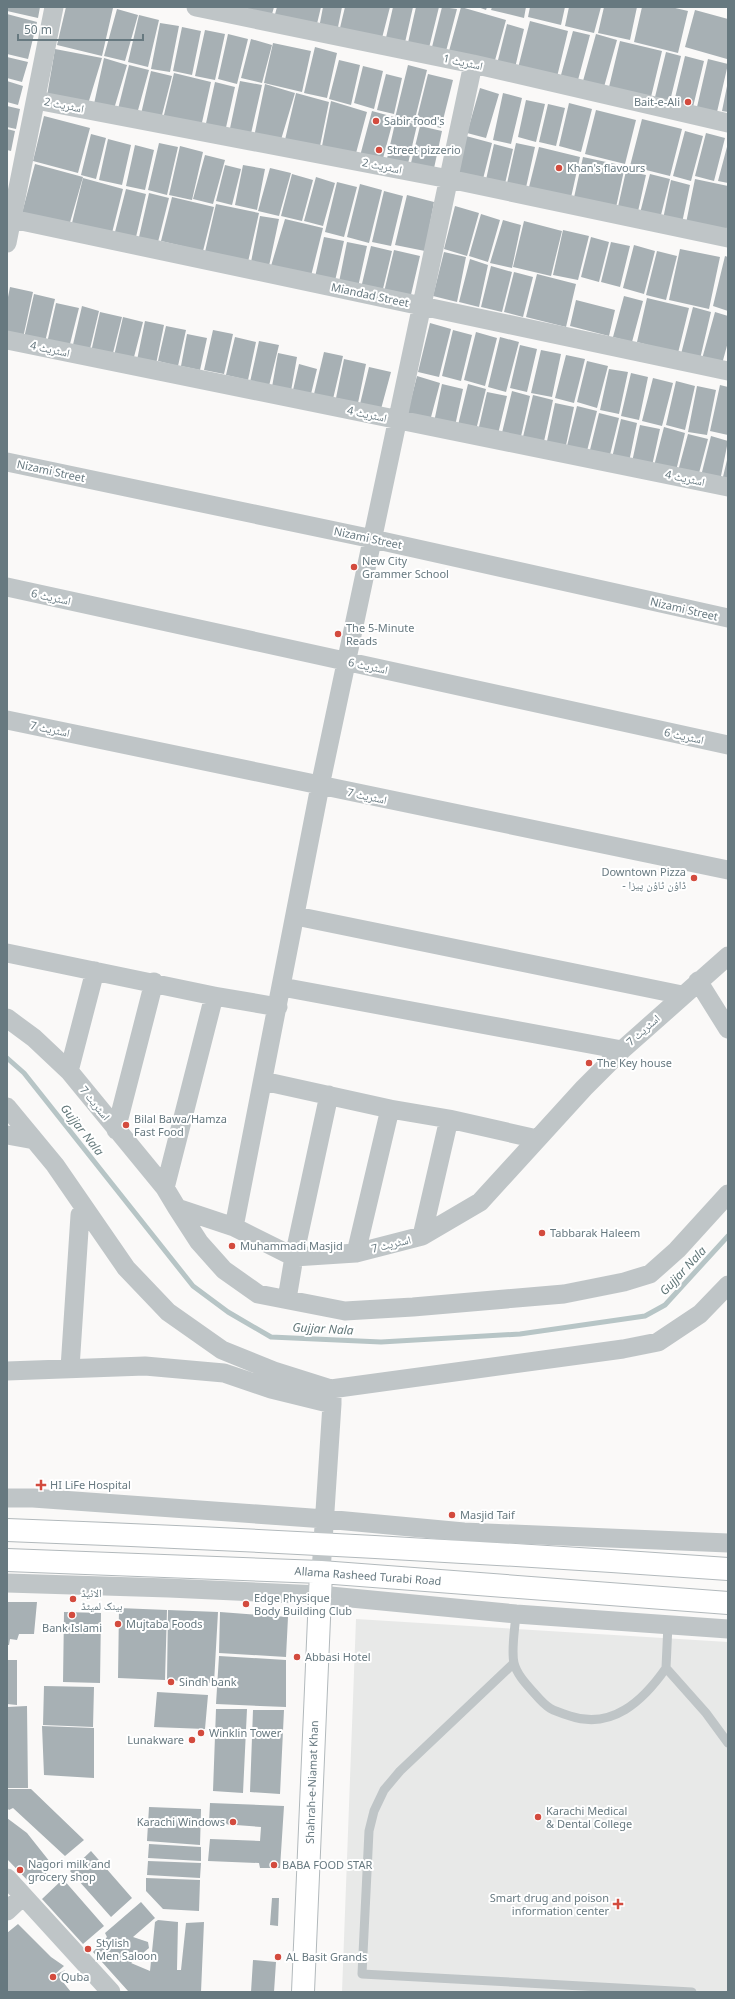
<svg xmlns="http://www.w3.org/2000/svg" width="735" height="1999" viewBox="0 0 735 1999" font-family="'Noto Sans','Noto Naskh Arabic',sans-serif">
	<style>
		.built { fill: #e8e9e8 }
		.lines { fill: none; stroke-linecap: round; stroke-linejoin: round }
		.stream { stroke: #b7c5c6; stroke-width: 5 }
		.building { fill: #a7b0b4 }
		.secondary-casing { stroke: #b2b9bc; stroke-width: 24 }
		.service { stroke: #bfc5c7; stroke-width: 9 }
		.minor { stroke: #bfc5c7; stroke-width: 19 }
		.secondary { stroke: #fff; stroke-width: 22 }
		.poi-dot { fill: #d34b3e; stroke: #fff; stroke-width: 1.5 }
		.labels { text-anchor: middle; stroke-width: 4; stroke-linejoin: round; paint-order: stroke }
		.street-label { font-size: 11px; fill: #677980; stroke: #fff }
		.poi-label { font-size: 11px; fill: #677980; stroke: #fff; text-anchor: start }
		.water-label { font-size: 12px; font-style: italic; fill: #627779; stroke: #fff }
	</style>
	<rect width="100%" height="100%" fill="#faf9f8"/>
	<path class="built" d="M356,1619l372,23v350h-386z"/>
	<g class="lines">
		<path class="stream" d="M7,1058l17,15 169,213 35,26 43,25 110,5 139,-8 125,-18 20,-11 63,-69"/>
	</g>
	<path class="building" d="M7,7h33l-2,11 -31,-7z
		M66,7l47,1 -11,48 -45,-11z
		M232,7h42l-3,11z
		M277,7h44l-5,21 -42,-10z
		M323,7h19l-5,25 -18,-4z
		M345,7h45l-9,35 -42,-10z
		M393,7h20l-9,40 -19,-5z
		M416,7h23l-11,45 -21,-5z
		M442,7l15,2 -12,46 -14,-4z
		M461,7l45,13 -12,44 -45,-13z
		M478,7h9l-1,3z
		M492,7h34l-2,11 -33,-8z
		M530,7h35l-4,18 -33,-8z
		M569,7h32l-7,26 -29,-7z
		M604,7h33l-7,33 -32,-7z
		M642,7h29l17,4 -10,42 -44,-11z
		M117,9l21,6 -13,46 -21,-5z
		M695,10l33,9 -1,40 -42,-12z
		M7,14l30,8 -9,37 -21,-5z
		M139,15l20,5 -11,47 -20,-5z
		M530,21l38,10 -11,46 -39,-9z
		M160,23l19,3 -9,46 -19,-3z
		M507,24l17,5 -9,39 -18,-4z
		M182,27l19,4 -9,44 -19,-4z
		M205,30l20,4 -10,46 -20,-4z
		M573,31l17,4 -12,45 -17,-5z
		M228,34l20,5 -11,45 -19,-5z
		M596,34l21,6 -13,47 -21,-6z
		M251,39l21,6 -10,38 -21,-5z
		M620,41l42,10 -11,46 -42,-10z
		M273,43l38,8 -9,41 -38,-9z
		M315,47l22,6 -10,45 -23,-5z
		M55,49l47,9 -14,46 -41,-8z
		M666,52l15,4 -11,45 -15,-4z
		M685,56l19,5 -11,46 -19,-5z
		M7,57l21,5 -6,20 -15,-4z
		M104,58l23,7 -13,44 -20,-5z
		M708,59l20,5 -11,48 -20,-5z
		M339,60l21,5 -9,40 -22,-6z
		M129,65l20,5 -12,44 -19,-5z
		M408,65l19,5 -13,53 -19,-5z
		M363,66l20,5 -9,38 -20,-6z
		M151,71l21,5 -11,43 -20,-5z
		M174,73l37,9 -10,45 -38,-8z
		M386,74l16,4 -8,36 -17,-4z
		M428,74l25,6 -12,48 -25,-6z
		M7,81l16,5 -5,19 -11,-3z
		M240,81l22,4 -12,53 -21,-5z
		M215,82l20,5 -10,45 -20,-4z
		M265,84l30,9 -15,50 -26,-6z
		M727,86h1v26l-6,-1z
		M480,88l19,6 -13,44 -19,-5z
		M296,93l33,9 -10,49 -35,-7z
		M503,93l19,5 -11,46 -18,-4z
		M526,100l19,4 -9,38 -18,-5z
		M331,101l36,11 -12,45 -34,-6z
		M569,103l23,6 -11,43 -22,-6z
		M548,104l17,4 -9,38 -17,-4z
		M7,106l13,3 -4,20 -9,-2z
		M596,110l40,10 -11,44 -40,-10z
		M372,111l22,6 -12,45 -22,-6z
		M44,116l46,12 -12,45 -45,-12z
		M396,119l21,6 -10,43 -21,-5z
		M642,119l40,10 -12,47 -40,-10z
		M420,126l22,5 -9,42 -23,-6z
		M7,129l8,2 -4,20 -4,-1z
		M685,131l18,5 -12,45 -18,-5z
		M706,133l19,5 -11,43 -19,-5z
		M91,134l15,4 -10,41 -15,-4z
		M466,136l26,7 -10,40 -26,-7z
		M108,139l23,6 -9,40 -23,-5z
		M159,143l19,4 -11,48 -19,-5z
		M516,143l19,4 -10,45 -19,-4z
		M728,143v40l-10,-2z
		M494,144l19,5 -9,39 -19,-4z
		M135,145l19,5 -9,40 -19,-4z
		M180,146l23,6 -11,48 -23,-5z
		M539,147l41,10 -10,45 -42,-11z
		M205,155l20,5 -12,44 -20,-5z
		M583,157l42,9 -10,46 -42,-10z
		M35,164l48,13 -14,49 -47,-13z
		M225,165l16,4 -9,36 -16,-4z
		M243,165l22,4 -8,41 -22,-5z
		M270,168l21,5 -12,43 -21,-5z
		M626,171l20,4 -9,41 -20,-5z
		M292,174l21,6 -11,41 -21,-5z
		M650,174l20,5 -10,40 -20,-6z
		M316,177l19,6 -12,43 -19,-5z
		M83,178l40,11 -11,44 -40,-10z
		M695,179l33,7v36l-2,10 -40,-9z
		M671,180l19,5 -8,38 -19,-4z
		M337,182l20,5 -13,50 -19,-5z
		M360,184l22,6 -13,53 -22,-6z
		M126,189l20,5 -10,43 -21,-5z
		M384,191l19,5 -12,50 -19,-4z
		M149,193l20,5 -11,44 -19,-5z
		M407,195l27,7 -9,49 -30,-6z
		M172,197l42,10 -11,44 -42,-10z
		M216,204l43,9 -11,49 -43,-10z
		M455,206l24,7 -12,43 -23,-7z
		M481,214l19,6 -12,42 -19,-6z
		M260,216l19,3 -10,47 -18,-4z
		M285,219l38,9 -12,48 -40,-10z
		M503,220l18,5 -9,43 -22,-5z
		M524,221l38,10 -11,45 -38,-9z
		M563,230l26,6 -11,44 -25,-5z
		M324,237l20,4 -9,40 -20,-4z
		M591,237l18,5 -10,40 -18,-5z
		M347,242l20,4 -9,41 -19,-5z
		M611,242l19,4 -10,41 -19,-5z
		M634,245l21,6 -11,43 -21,-6z
		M371,246l21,5 -10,42 -21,-5z
		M680,249l40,8 -11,52 -40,-9z
		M394,250l26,6 -10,43 -26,-7z
		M657,251l20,5 -11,44 -20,-5z
		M444,252l22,5 -9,45 -24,-6z
		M725,256l3,1v54l-15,-5z
		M470,259l18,6 -9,42 -20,-5z
		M491,266l21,6 -10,40 -21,-5z
		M514,272l19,5 -10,40 -19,-5z
		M537,274l39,10 -10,43 -40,-10z
		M10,287l23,5 -10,46 -16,-4v-32z
		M34,294l21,5 -10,43 -21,-4z
		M624,296l19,5 -11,41 -19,-5z
		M647,298l42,10 -11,45 -41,-11z
		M576,300l39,10 -6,26 -39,-10z
		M56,303l23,5 -10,40 -22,-5z
		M82,306l17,5 -10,42 -17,-4z
		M693,307l18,5 -11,47 -19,-5z
		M100,312l22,5 -10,40 -21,-5z
		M715,312l13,4v26l-6,22 -20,-5z
		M123,317l20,5 -10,39 -19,-5z
		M145,321l19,4 -8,39 -19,-4z
		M430,323l21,6 -12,48 -21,-5z
		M166,326l20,4 -8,36 -20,-5z
		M213,330l20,4 -9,40 -20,-4z
		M453,330l19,5 -11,46 -19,-5z
		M476,332l21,6 -12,48 -21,-6z
		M187,334l20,4 -7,32 -19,-4z
		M235,337l21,5 -8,38 -22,-5z
		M500,337l19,5 -13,50 -18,-5z
		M259,341l20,4 -10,41 -19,-4z
		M520,345l17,4 -10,43 -17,-4z
		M541,350l20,4 -9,43 -21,-4z
		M324,352l19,4 -10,43 -19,-5z
		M278,353l19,4 -6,34 -19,-4z
		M566,355l19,4 -11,44 -19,-5z
		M344,359l22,5 -8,39 -22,-5z
		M587,361l21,5 -11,42 -20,-6z
		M299,364l18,5 -6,25 -18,-4z
		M369,367l22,5 -10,37 -21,-5z
		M609,369l19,3 -9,42 -19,-4z
		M631,373l17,4 -9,43 -18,-4z
		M417,376l23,7 -10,38 -23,-6z
		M653,378l20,5 -11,43 -20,-5z
		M676,381l19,5 -10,44 -19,-5z
		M442,384l21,5 -8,37 -21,-4z
		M468,384l18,5 -10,41 -18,-5z
		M720,385l8,2v48l-18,-4z
		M697,386l19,4 -9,45 -19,-3z
		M512,391l18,5 -10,45 -19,-4z
		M487,392l20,4 -9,38 -20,-3z
		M533,395l20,5 -10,46 -21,-5z
		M555,403l19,4 -9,43 -19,-4z
		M577,406l20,5 -11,44 -20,-5z
		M599,413l20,5 -10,41 -20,-5z
		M621,419l16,4 -8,39 -17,-4z
		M640,425l20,4 -8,37 -20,-4z
		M664,427l21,6 -9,38 -22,-5z
		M688,434l20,5 -10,38 -20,-6z
		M711,436l17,5 -8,40 -19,-5z
		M727,460h1v22l-6,-1z
		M7,1602h30l-3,32h-15l-2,6 -7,-1 -1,6h-2z
		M119,1608l48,2 -2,70 -47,-2z
		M168,1610l50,2 -4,71 -47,-3z
		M64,1612l37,1 -1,70 -37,-1z
		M220,1612l68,5 -2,40 -67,-4z
		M219,1656l67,4v47l-70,-3z
		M7,1660h10v45l-10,-1z
		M44,1686l50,1 -1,40 -50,-2z
		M157,1692l51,3 -3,34 -51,-2z
		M27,1706l1,82h-21v-81z
		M216,1709h31l-4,84 -30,-2z
		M253,1710h31l-4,84 -30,-2z
		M42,1726l52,2v50l-50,-3z
		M7,1789h24l53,51 -19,16 -52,-48 -4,2 -2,-2z
		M210,1803l74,3 -4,62h-20l-1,-5 -51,-2 2,-22 50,2 1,-14 -52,-4z
		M149,1807l52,2 -1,36 -53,-4z
		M7,1818l20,15 27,34 -22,18 -25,-26z
		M149,1844l52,3v14l-53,-3z
		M91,1851l41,47 -21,19 -41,-46z
		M148,1861l53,2 -1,15 -53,-3z
		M146,1878l54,2 -1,31 -36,-2 -17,-18z
		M63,1879l41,47 -21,18 -41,-45z
		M272,1898h7l-1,28 -8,-1z
		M141,1902l14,16 -22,19 15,5 1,6 -18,15 19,8 5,-49 3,-2 20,2 -1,48h4l5,-47 18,-1 -3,70 -73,-1 -35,-39 14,-15 -2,-4z
		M18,1924l33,33 13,9 -11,10 12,-6 -6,7 12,15h-64v-59z
		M253,1960l23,2 -2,30h-23z"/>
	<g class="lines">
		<g class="secondary-casing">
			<path id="secondary" d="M7,1530c240,9 481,22 721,39
				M7,1560l314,12 407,31
				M303,1992l18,-420"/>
		</g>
		<path class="service" d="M516,1614c-1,14 -5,36 -2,49 3,12 13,22 21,31 13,15 16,16 35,22 42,14 73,-15 96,-48
			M668,1624l-2,44 40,45 22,30
			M514,1663l-114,108 -16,19 -10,21 -5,20 -7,143 330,18"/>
		<path class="minor" d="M196,7l277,57 255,59
			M36,100l413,79 279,59
			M12,219l716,152
			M7,243l47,-236
			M7,340l721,147
			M7,462l366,77 355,79
			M7,587l721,158
			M7,720l721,150
			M296,916l386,79
			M7,953l207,43 64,11
			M698,981l30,48
			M282,987l340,63
			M7,1018l27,20 35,33 96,117 12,20 57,19 60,30 62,-4 66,-17 58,-34 104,-114 38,-38 106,-94
			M69,1071l26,-100
			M263,1081l127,28 59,10 88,20
			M7,1107l48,58 71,103 42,44 54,38 52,21 57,18 292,-40 35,-7 42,-28 28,-29
			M116,1130l38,-148
			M7,1135l22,4 3,-2
			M165,1188l49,-192
			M177,1208l22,34 25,28 34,24 87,17 68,-4 151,-13 60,-12 26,-8 27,-24 51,-56
			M234,1227l86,-441 153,-722
			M422,1236l27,-117
			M356,1253l34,-144
			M287,1299l7,-42 35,-162
			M70,1368l10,-153 6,-3
			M7,1371l138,-5 79,7 47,16 61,15
			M7,1498h26l292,21 139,13 264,11
			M321,1572l11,-168v-12
			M7,1583l162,5 151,7 196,19 212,15
			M7,1878l104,114
			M7,1911l16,-15"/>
		<use href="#secondary" class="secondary"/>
	</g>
	<g class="poi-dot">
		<circle cx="688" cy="102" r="4"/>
		<circle cx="376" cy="121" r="4"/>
		<circle cx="379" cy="150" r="4"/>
		<circle cx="559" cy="168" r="4"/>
		<circle cx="354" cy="567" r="4"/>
		<circle cx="338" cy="634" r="4"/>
		<circle cx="694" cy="878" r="4"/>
		<circle cx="589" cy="1063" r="4"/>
		<circle cx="126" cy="1125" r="4"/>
		<circle cx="542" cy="1233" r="4"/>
		<circle cx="232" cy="1246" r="4"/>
		<path d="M39 1479h4v4h4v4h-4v4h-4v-4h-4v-4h4z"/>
		<circle cx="452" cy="1515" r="4"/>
		<circle cx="73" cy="1599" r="4"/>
		<circle cx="246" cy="1604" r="4"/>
		<circle cx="72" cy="1615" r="4"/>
		<circle cx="118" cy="1624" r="4"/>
		<circle cx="297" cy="1657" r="4"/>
		<circle cx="171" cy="1682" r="4"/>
		<circle cx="201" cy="1733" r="4"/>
		<circle cx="192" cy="1740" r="4"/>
		<circle cx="538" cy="1817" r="4"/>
		<circle cx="233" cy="1822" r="4"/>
		<circle cx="274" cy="1865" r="4"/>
		<circle cx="20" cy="1870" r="4"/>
		<path d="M616 1898h4v4h4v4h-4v4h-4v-4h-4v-4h4z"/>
		<circle cx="88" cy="1949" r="4"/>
		<circle cx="278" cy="1957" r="4"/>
		<circle cx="53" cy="1977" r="4"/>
	</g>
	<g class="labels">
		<g class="street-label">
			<text transform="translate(463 62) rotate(12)" y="4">اسٹریٹ 1</text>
			<text transform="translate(64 105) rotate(11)" y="4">اسٹریٹ 2</text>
			<text transform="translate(382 166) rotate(11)" y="4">اسٹریٹ 2</text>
			<text transform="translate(370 295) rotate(12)" y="4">Miandad Street</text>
			<text transform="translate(50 349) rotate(12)" y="4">اسٹریٹ 4</text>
			<text transform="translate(367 414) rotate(12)" y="4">اسٹریٹ 4</text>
			<text transform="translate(51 471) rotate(12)" y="4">Nizami Street</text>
			<text transform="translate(685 478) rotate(12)" y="4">اسٹریٹ 4</text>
			<text transform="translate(368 538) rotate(12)" y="4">Nizami Street</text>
			<text transform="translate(51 597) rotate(12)" y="4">اسٹریٹ 6</text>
			<text transform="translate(684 609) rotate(13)" y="4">Nizami Street</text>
			<text transform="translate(368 666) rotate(12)" y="4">اسٹریٹ 6</text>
			<text transform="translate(50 729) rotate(12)" y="4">اسٹریٹ 7</text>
			<text transform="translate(684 736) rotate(12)" y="4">اسٹریٹ 6</text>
			<text transform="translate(367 796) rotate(12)" y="4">اسٹریٹ 7</text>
			<text transform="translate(643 1030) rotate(-42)" y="4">اسٹریٹ 7</text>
			<text transform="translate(95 1103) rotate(51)" y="4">اسٹریٹ 7</text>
			<text transform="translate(391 1244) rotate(-14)" y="4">اسٹریٹ 7</text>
			<text transform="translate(368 1576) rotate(4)" y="4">Allama Rasheed Turabi Road</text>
			<text transform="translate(312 1782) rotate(-88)" y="4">Shahrah-e-Niamat Khan</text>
		</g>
		<g class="poi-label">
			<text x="680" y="106" text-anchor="end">Bait-e-Ali</text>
			<text x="384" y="125">Sabir food's</text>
			<text x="387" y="154">Street pizzerio</text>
			<text x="567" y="172">Khan's flavours</text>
			<text x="362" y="565">New City<tspan x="362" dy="13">Grammer School</tspan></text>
			<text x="346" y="632">The 5-Minute<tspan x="346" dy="13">Reads</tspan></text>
			<text x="686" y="876" text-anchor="end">Downtown Pizza<tspan x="686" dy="13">- ڈاؤن ٹاؤن پیزا</tspan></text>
			<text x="597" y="1067">The Key house</text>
			<text x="134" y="1123">Bilal Bawa/Hamza<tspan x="134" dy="13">Fast Food</tspan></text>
			<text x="550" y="1237">Tabbarak Haleem</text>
			<text x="240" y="1250">Muhammadi Masjid</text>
			<text x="50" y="1489">HI LiFe Hospital</text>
			<text x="460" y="1519">Masjid Taif</text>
			<text x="81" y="1597">الائیڈ<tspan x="81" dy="13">بینک لمیٹڈ</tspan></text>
			<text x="254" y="1602">Edge Physique<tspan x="254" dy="13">Body Building Club</tspan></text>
			<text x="126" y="1628">Mujtaba Foods</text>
			<text x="72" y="1632" text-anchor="middle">Bank Islami</text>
			<text x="305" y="1661">Abbasi Hotel</text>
			<text x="179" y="1686">Sindh bank</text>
			<text x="209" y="1737">Winklin Tower</text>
			<text x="184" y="1744" text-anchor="end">Lunakware</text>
			<text x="546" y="1815">Karachi Medical<tspan x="546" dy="13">&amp; Dental College</tspan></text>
			<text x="225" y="1826" text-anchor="end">Karachi Windows</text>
			<text x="28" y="1868">Nagori milk and<tspan x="28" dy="13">grocery shop</tspan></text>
			<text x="282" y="1869">BABA FOOD STAR</text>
			<text x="609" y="1902" text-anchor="end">Smart drug and poison<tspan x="609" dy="13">information center</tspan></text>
			<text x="96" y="1947">Stylish<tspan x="96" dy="13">Men Saloon</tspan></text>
			<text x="286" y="1961">AL Basit Grands</text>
			<text x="61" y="1981">Quba</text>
		</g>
		<g class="water-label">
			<text transform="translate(82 1130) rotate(52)" y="4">Gujjar Nala</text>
			<text transform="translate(683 1271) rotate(-47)" y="4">Gujjar Nala</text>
			<text transform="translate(323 1329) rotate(3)" y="4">Gujjar Nala</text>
		</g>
	</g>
	<rect width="735" height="1999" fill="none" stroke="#677980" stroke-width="16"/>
	<path d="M18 34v6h125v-6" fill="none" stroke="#677980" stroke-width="2"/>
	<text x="24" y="34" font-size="12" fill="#677980" stroke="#ffffff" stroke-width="3" paint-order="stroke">50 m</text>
</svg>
